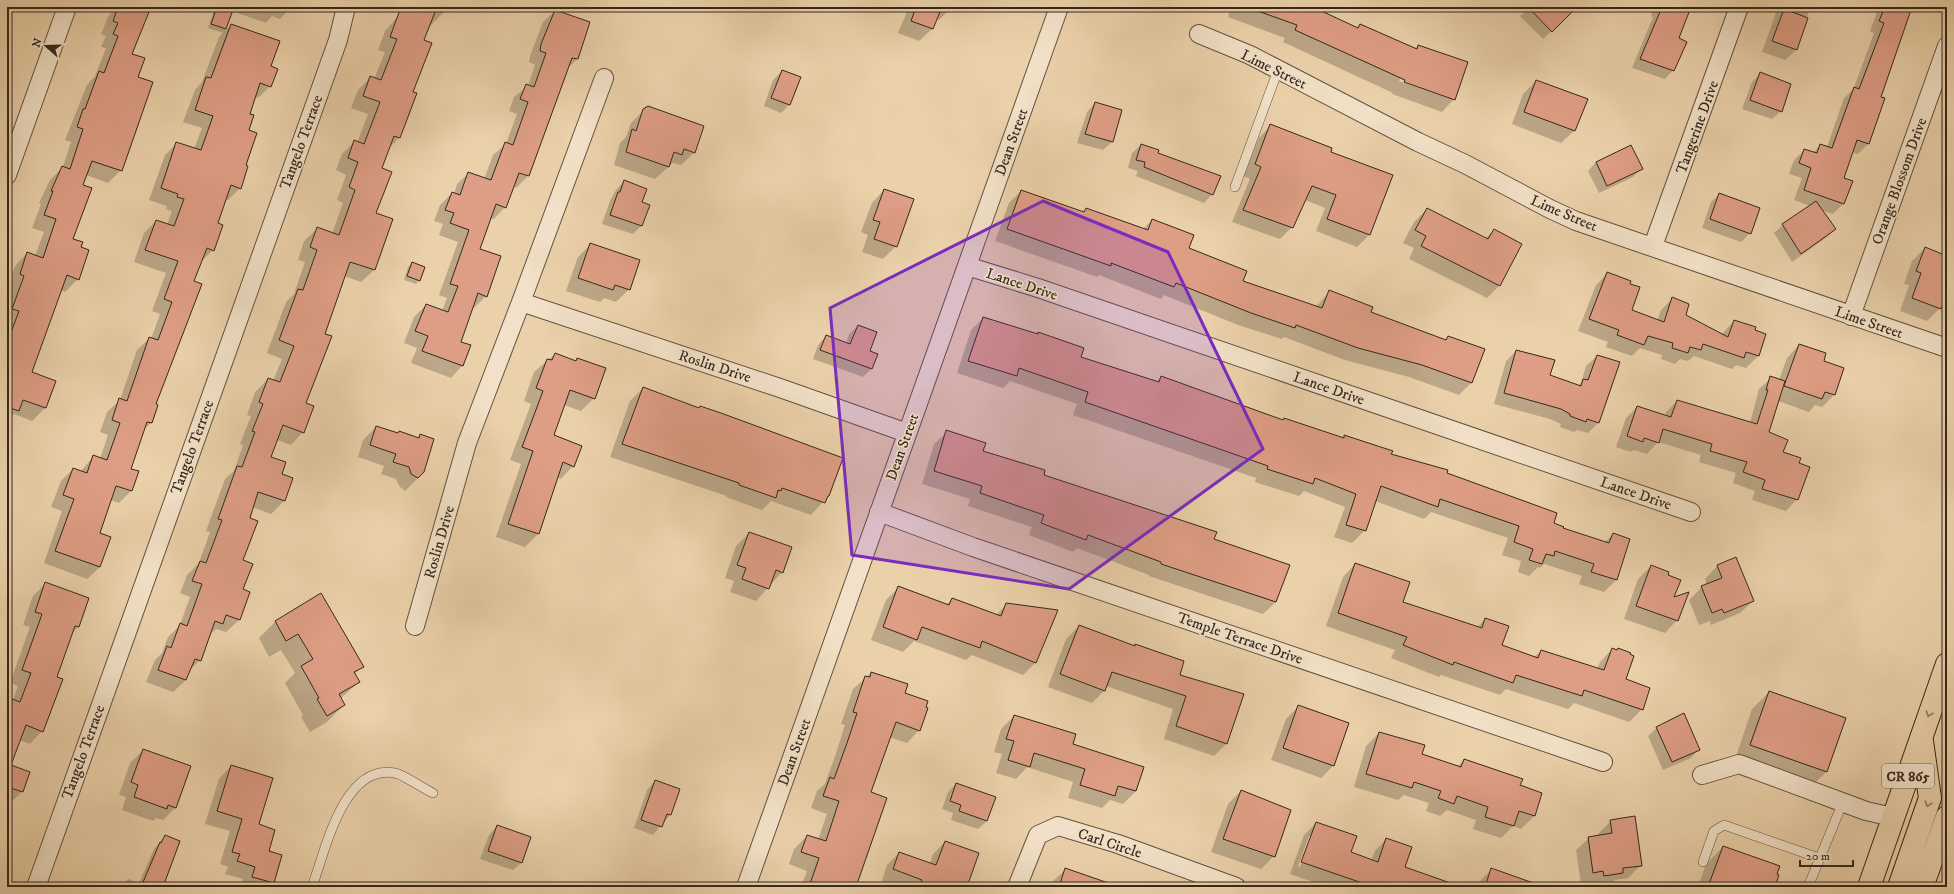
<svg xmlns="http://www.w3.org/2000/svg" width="1954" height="894" viewBox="0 0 1954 894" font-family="'IM FELL DW Pica',serif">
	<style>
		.shadow { fill: #0003; fill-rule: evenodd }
		.building { fill: #de9e85; stroke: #34281c }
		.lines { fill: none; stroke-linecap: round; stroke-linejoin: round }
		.lane-casing { stroke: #625240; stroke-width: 10 }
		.street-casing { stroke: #625240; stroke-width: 20 }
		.primary-casing { stroke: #34281c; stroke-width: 24 }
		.lane { stroke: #f2e1c8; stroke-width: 9 }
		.street { stroke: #f2e1c8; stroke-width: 18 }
		.primary { stroke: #ebd1aa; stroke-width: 22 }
		.oneway { stroke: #907c63 }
		.marked { fill: #7b2cbf; fill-opacity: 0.2; stroke: #7b2cbf; stroke-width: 3; stroke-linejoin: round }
		.labels { text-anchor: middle; stroke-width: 3; stroke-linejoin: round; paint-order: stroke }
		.shield { fill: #f2e1c8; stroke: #6d6050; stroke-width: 1 }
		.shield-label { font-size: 14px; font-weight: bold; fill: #34281c }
		.street-label { font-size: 15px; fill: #34281c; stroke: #f2e1c8 }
	</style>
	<rect width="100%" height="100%" fill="#ebd1aa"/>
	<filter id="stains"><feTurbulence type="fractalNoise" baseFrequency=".005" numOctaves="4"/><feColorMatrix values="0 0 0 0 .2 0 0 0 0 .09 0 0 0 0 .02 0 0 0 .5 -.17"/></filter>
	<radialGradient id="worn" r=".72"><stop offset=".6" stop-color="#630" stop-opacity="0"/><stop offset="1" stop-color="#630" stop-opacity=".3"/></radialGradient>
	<path class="shadow" d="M115,7h35l-19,47 6,23 -16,93 -13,13 -22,-8 -4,11 -10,53 8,9 -2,31 -13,13 -4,-2 -30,83 23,8 -9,27 -13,13 -18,-7 -7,7v-119l5,-13 -4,-2 7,-21 12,-13 8,3 9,-24 -12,-4 9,-24 -2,-1 11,-23 13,-13 8,-25 -6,-2 22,-55 8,-9 11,-28 -5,-1 5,-11 -5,-2 7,-17z
		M215,7l20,1v-1h56l-11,12 -8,-3 -6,7 -34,-12 -7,20 6,-6 38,42 1,19 -12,12 -4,-1 -5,17 -4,52 -5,22 -12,12 -3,-1 -8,25 -4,26 -12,12 -8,20 -42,141 -8,7 -13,39 8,3 -7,19 -12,12 -9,-3 -12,34 2,33 -13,12 -43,-16 18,-52 -11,-4 10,-26 12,-12 7,3 13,-15 7,2 8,-24 -8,-3 7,-20 13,-12 17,-50 13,-12 1,1 9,-25 -8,-3 14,-38 -32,-11 10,-29 12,-12 11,4 5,-14 -6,-2 1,-3 -18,-6 16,-45 12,-12 17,6 8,-21 -19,-6 12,-32 7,-8 17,-45 4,-4 -15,-5z
		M406,7h43l-22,22 -5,12 -11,51 4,2 -16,44 -11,11 -7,20 -6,44 -1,57 -13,12 -17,-6 -20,58 -19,70 -2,28 -12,13 -14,-5 -7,18 10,17 12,3 -8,23 -13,13 -19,-7 -10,54 -3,59 -13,12 -10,-3 -8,7 -8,24 -11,11 -3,9 -13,12 -27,-10 9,-22 7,-7 6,-16 12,-12 10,-28 -10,-4 7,-18 12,-12 11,-31 -4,-1 19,-52 9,-8 9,-26 -3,-1 11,-28 -4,-1 8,-23 13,-13 5,2 9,-22 -15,-6 19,-51 8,-8 11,-32 -7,-2 6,-19 13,-12 15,5 11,-31 -6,-3 9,-25 -10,-5 6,-16 12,-12 3,1 11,-29 -17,-6 7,-18 13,-13 3,2 11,-27 -7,-2 7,-19z
		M493,7h15l-4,4z
		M909,7h43l-13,13 -3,-1 -4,10 -13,12 -21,-8z
		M1231,7h80l46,22 4,-4 54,24 3,-3 36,53 -12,13 -50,-18 1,-1 -110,-51 2,-4 -57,-21zM1400,79l48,17v2l-49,-17z
		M1530,7h41l2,3 -30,29 -23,-23z
		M1654,7h36l-13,31 -4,32 -8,9 -33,-11 21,-51 -2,-1z
		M1778,7h32l-14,43 -11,10 -23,-8z
		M1879,7h32l-31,90 -12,47 -10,10 -6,-2 -9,26 9,3 -9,23 -10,10 -12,-4 14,19 -8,8 -35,25 -18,-29 9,-8 27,-19 -16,-6 8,-22 -13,-4 5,-14 11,-10 8,3 7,-8 7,2 17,-49 9,-8 21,-57 -4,-2z
		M555,11l34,11 -12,37 -10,10 -39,107 -12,12 -3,-2 -8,21 -11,12 -4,-1 -11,32 7,46 -12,12 -2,-1 -13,35 11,4 -8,20 -11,12 -40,-15 6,-15 -13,-5 10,-26 12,-12 16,6 5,-13 -8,-3 19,-53 -19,-7 4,-11 -9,-3 6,-16 12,-12 2,1 3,-10 12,-11 15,6 9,-24 13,-11 11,-30 -8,-3 5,-14 14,-11 7,-21 -6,-3 1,-6 13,-34z
		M7,39l2,1 -2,6z
		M782,71l8,33 -9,9 -17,-7 9,-26z
		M1760,74l21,37 -9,8 -30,-10 10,-27z
		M1536,81l38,50 -13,12 -49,-19 11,-30z
		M1095,103l26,8 -9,31 -9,8 -26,-7 10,-31z
		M644,110l59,16 -9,27 -13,12 -8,-2 -18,16 -41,-14 6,-22 6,-6 5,-14z
		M1271,125l58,27 63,24 -23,59 -12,12 -41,-16 9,-23 -20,-8 -13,27 -12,12 -48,-17 18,-43 -6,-3 15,-38z
		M1141,145l16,8 55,41 -8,9 -68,-27 2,-5 -10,-3 4,-15z
		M1596,162l45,7 -8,8 -34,16 -11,-22z
		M1947,167v15l-5,-2z
		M624,181l17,22 7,2 -7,21 -8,8 -31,-10 8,-23 6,-11z
		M884,190l12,56 -13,13 -21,-7 6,-17 -7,-3 11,-29z
		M1021,191l62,21 3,-3 57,20 9,-9 36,28 53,34 75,25 13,-15 40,21 76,27 3,-3 36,13 -13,33 -12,12 -50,-18 -64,-17 -61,-23 -2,2 -44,-14 -74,-30 -3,4 -62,-24 -2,2 -102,-36 14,-38z
		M1720,194l30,39 -9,9 -39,-14 9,-26z
		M1427,209l58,30 9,-9 5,56 -12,12 -78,-39 5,-11 -11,-5 11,-21z
		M590,245l39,44 -13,13 -12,-4 -4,4 -34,-11 12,-34z
		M1925,248l22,9v33l-7,18 -13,13 -27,-10 9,-26 -5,-1 8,-23z
		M412,263l7,17 -3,4 -12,-4 4,-13z
		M1607,274l24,37 26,10 4,-11 11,-11 13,16 37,19 12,-13 31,13 -7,22 -12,12 -10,-3 -4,4 -38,-13 -6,5 -8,-2 -5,5 -14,-5 1,-4 -22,-7 -8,8 -26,-9 2,-5 -30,-11 18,-46z
		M983,318l54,17 2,-2 41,24 76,25 5,-5 121,44 61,17 2,-2 45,19 56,19 116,55 42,14 9,-9 3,46 -12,12 -25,-8 3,-8 -38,-12 -4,4 -2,-1 -9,9 -11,-4 3,-11 -19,-6 6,-17 -77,-26 -7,7 -49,-18 -10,29 -13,13 -18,-6 11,-30 -41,-16 -5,5 -44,-14 1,-4 -183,-63 4,-11 -67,-23 -7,7 -46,-15 14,-43z
		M858,326l11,26 2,17 -8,8 -50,-18 5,-14 8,-9 20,8 3,-10z
		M1799,345l23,17 12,33 -12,12 -7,-2 -6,7 -31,-11 -10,32 14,19 16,12 -1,35 -11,12 -34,-11 3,-9 -22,-8 3,-10 -37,-11 2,-7 -43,-13 -11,12 -13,-4 -3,2 -15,-5 10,-29 11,-11 28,9 1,-4 11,-11 73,22 9,-34 12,-11 8,2 8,-22z
		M1516,351l33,25 29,10 3,-3 5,-17 11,-10 21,7 -20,60 -10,10 -11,-3 -3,2 -14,-5 1,-3 -11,-5 -56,-15 12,-43z
		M555,354l20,7 2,-2 17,39 -13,13 -17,-6 -11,31 20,30 -12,13 -4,-2 -19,57 -13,13 -29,-10 25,-73 -11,-4 21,-56 -7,-3 10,-29z
		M643,388l55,20 2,-1 128,89 -17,19 -40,-14 -9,9 -36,-13 1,-1 -117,-39 20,-56z
		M376,427l41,11 3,-3 -2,43 -13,13 -6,-5 -3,-7 -15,-5 3,-8 -26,-9 5,-17z
		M947,432l35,20 231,88 63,62 -13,12 -114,-38v-1l-72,-27 -4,4 -44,-17 3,-8 -64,-21 2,-7 -48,-15 12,-40z
		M7,438l6,2 -6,15z
		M749,533l33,39 -26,29 -26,-9 4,-11 -9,-3 11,-32z
		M1355,564l47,39 75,25 8,-9 16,27 33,11 7,-6 56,18 3,-7 12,-13 12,31 18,29 -13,13 -55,-19 -6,6 -62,-20 -6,6 -59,-20 -2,2 -48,-19 4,-8 -69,-24 17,-49z
		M1651,566l15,10 11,44 -12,13 -41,-14 14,-40z
		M1717,566l36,35 -13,12 -29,12 -1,-4 -11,4 -10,-25 13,-13 5,-2 -2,-6z
		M45,584l43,15 -10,28 -7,7 -15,43 -14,54 -12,13 -11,-4 -9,26 18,7 -6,19 -13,12h-2v-102l6,-2 5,-14 -8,-3 20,-56 -7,-2 10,-29z
		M899,587l47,18 6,-6 44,16 11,-11 28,59 -12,12 -51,-20 -6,5 -52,-19 -11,11 -32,-12 15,-40z
		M275,622l87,44 -7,8 4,8 -19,17 4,6 -17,17 -17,10 -9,-15 2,-2 -18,-32 10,-10 -14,-23 -12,7 -10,-19z
		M1079,626l99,49 48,69 -12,12 -50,-17 9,-30 -67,-23 -2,5 -12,12 -44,-16 18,-48z
		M871,673l32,21 16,36 -12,13 -18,-6 -20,56 -14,94h-54l6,-16 -18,-7 5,-15 13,-13 11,4 9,-26 -16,-6 6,-17 8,-7 10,-28 10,-31 -4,-1 12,-35z
		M1769,692l58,79 -17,17 -76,-26 18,-53z
		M1299,706l35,59 -13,13 -50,-18 15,-41z
		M1014,716l57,29 72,22 -7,24 -13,13 -13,-4 -8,8 -34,-10 5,-16 -46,-15 -11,12 -20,-6 6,-19 -8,-2 7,-23z
		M1657,728l42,21 -8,9 -28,12 -15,-34z
		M1379,733l42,22 36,12 7,-7 55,26 22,7 -7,23 -13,13 -8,-3 -12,12 -28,-9 3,-9 -29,-10 -7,6 -14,-5 3,-8 -25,-8 -6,5 -44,-13 12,-41z
		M143,750l32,58 -12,12 -7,-2 -3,3 -31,-11 4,-13 -7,-2 11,-32z
		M231,766l37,86 13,4 -8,27 -4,4h-29l3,-8 -18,-5 3,-7 -8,-3 10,-33 -25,-7 14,-45z
		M655,781l24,8 -9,26 -17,20 -19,-7 13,-38z
		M956,784l39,13 -8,24 -9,8 -27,-9 2,-7 -11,-4 6,-17z
		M1241,791l33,65 -13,13 -50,-17 17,-48z
		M1611,821l30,44 -13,13 -13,2 -5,6 -19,1 -1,-3 -9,1 -5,-35 13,-12 9,-2v-2z
		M1316,823l34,30 21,7 4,-9 11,-12 18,28 54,20h-130l-38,-13 14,-39zM1309,836h3l-12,31 -2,-1z
		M497,826l25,36 -9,8 -33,-11 9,-24z
		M165,836l-7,51h-37l7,-8 11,4 15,-34z
		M945,842l21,45h-68l-16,-6 5,-16 12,-12 31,11 3,-10z
		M1723,847l53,28 -2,12h-76l8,-23z
		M1066,869l39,18h-54l2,-6z
		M1492,869l15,18h-30l3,-6z"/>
	<path class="building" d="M118,7h33l-19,47 13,4 -7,19 15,5 -31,89 -30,-10 -9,24 9,3 -19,51 10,3 -2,5 8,3 -10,30 -12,-5 -35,97 24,9 -10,27 -23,-8 -4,11 -12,-4v-64l12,-32 -7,-2 12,-33 -4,-2 7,-22 16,6 13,-39 -12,-4 9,-24h-2l11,-25 8,3 13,-40 -6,-2 6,-18h2l14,-38 5,2 14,-37 -5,-2 5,-11 -5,-2z
		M217,7h17l-8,22 -15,-5z
		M401,7h36l-13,33 8,3 -19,49 4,1 -17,45 -6,-2 -12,32 10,4 -16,41 17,6 -18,51 -25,-8 -25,72 7,2 -26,67 8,3 -10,27 -21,-8 -12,32 15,5 -4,12 11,4 -8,23 -27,-9 -8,26 8,3 -15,39 10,4 -10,25 7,3 -10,28 -14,-5 -3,9 -8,-3 -14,40 -6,-2 -9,21 -28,-10 9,-24 4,2 9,-25 7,3 15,-42 -10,-3 8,-20 6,2 16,-43 -4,-1 19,-53 5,1 13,-35 -3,-1 11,-27 -4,-2 9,-24 12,4 14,-36 -15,-6 19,-51 5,1 14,-40 -7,-3 7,-20 22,8 16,-45 -6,-3 9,-25 -10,-4 6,-18 10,4 16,-42 -17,-6 7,-20 11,4 16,-41 -7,-2z
		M916,7h26l-9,22 -22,-8z
		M1253,7h60l45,21 2,-4 57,25 1,-4 50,17 -13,38 -51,-18 1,-2 -110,-50 2,-5 -45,-16z
		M1528,7h49l-25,25z
		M1662,7h29l-12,31 8,4 -13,29 -34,-12z
		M1885,7h27l-31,90 4,1 -16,46 -12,-4 -13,38 9,3 -9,23 -40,-14 7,-22 -12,-5 5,-14 13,4 3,-9 12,4 22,-61 5,2 25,-66 -5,-2z
		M1784,9l24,9 -11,32 -25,-9z
		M555,10l35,12 -12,37 -6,-1 -43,118 -10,-3 -13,35 -10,-4 -16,45 21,7 -14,41 -9,-4 -17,49 10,3 -8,21 -41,-15 6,-15 -13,-5 11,-27 22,8 10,-26 -8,-2 19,-54 -19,-7 4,-10 -9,-3 7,-18 8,3 8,-23 23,8 14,-38 8,3 15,-43 -8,-3 6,-15 8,3 12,-34 -6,-2 1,-7z
		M231,24l49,17 -9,25 7,3 -7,18 -11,-4 -10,31 4,1 -5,15 8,3 -11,32 2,1 -7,23 -10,-4 -13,38 5,2 -9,26 -7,-3 -13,33 8,3 -46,120 2,1 -6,18 -5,-1 -16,47 8,2 -7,20 -16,-5 -16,47 11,4 -11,30 -45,-16 19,-52 -11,-4 10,-27 14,5 6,-18 14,5 13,-37 -8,-3 7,-22 8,3 22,-64 9,3 14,-38 -8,-3 14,-38 -33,-11 11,-30 18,6 10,-27 -7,-2 1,-3 -17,-6 15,-46 25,8 12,-34 -18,-6 11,-33 5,1z
		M782,70l19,7 -11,28 -19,-7z
		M1760,72l31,12 -9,28 -32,-12z
		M1536,80l52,19 -13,32 -51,-19z
		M1095,102l27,8 -9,32 -28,-8z
		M648,106l56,20 -9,27 -11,-4 -2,6 -8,-3 -5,15 -43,-15 6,-23 4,2 7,-22z
		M1270,124l62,24 -1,4 62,23 -23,60 -43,-16 9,-24 -24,-9 -19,42 -50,-18 18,-43 -6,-3z
		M1141,144l18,6 -1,3 63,23 -8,19 -69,-28 1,-5 -9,-2z
		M1631,145l12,24 -36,17 -11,-24z
		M624,180l23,9 -5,13 8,3 -8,21 -32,-11 8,-23h2z
		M884,189l30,10 -17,48 -23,-8 6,-17 -7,-2z
		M1021,190l63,22 2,-4 62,22 4,-11 42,16 -5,13 58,23 -4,10 79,27 7,-18 44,17 -2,5 75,28 2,-4 37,13 -13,34 -50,-18 -64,-17 -62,-23 -1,3 -44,-15 -75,-30 -2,4 -63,-24v3l-104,-37z
		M1719,193l41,15 -9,26 -41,-15z
		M1816,201l20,28 -35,25 -19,-30z
		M1427,208l61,31 6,-10 28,15 -22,42 -79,-40 5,-10 -11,-6z
		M590,243l50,17 -10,30 -15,-5 -2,5 -35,-12z
		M1925,247l22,9v37l-6,16 -29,-11 9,-25 -5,-2z
		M412,262l13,5 -5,14 -13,-5z
		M1607,272l24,9 -1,3 10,3 -8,23 32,12 8,-25 17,7 -3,11 42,22 6,-17 22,7 -1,3 11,4 -7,22 -13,-4 -2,6 -41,-14 -2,6 -11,-3 -2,6 -16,-5 1,-5 -25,-7 -4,9 -27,-10 2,-5 -30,-11z
		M983,317l55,17v-2l46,16 -3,9 78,25 2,-6 122,44 1,-2 60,20v-3l49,16 -2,3 57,16 -1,3 110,40 -3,10 10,4 -1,1 46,15 4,-10 17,6 -13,41 -26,-8 3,-8 -39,-13 -1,5 -8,-2 -4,10 -13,-4 4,-11 -19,-7 5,-16 -79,-27 -2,8 -57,-21 -15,45 -20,-6 10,-31 -41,-16 -2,6 -46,-15 1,-3 -183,-64 3,-10 -69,-24 -2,8 -49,-15z
		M858,325l19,7 -7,19 8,3 -6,15 -52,-19 6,-15 24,9z
		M1799,344l27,9 -2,8 20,7 -9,27 -10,-3 -3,7 -38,-13z
		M1516,350l39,10 -5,15 31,11 2,-7 5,1 9,-25 23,7 -21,61 -12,-4 -1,3 -16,-6v-2l-9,-5 -57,-16z
		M555,353l21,8 1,-3 29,10 -11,31 -25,-9 -16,45 28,11 -8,21 -11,-5 -24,72 -31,-10 25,-73 -11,-4 21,-56 -7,-3 11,-29 5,1z
		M1770,376l15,5 -16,51 19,8 -5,12 18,6 -2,5 11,4 -12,33 -36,-11 3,-9 -22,-8 4,-10 -37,-11 2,-7 -49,-15 -4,14 -15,-5 -1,4 -16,-6 10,-30 34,11 6,-17 80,24 11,-34h-2z
		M643,387l56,21 1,-2 21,7 122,45 -14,38h-1l-3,7 -43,-15 -1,3 -3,-1 -2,8 -37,-13v-2l-117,-39z
		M376,426l22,7 1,-2 20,7 1,-4 14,5 -10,33 -6,6 -7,-4 -2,-7 -16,-5 3,-8 -26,-9z
		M946,430l40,13 -3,8 62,19 -1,5 173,57 -3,7 76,26 -14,37 -115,-38v-2l-73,-27 -2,5 -45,-17 3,-8 -64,-22 2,-7 -48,-15z
		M749,532l43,15 -9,26 -7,-3 -7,19 -27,-10 4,-11 -9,-3z
		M1736,557l18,44 -30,12 -2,-4 -10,4 -11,-27 21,-8 -5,-13z
		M1355,563l55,19 -7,20 79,26 3,-10 24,8 -7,19 36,13 3,-8 63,20 8,-22 5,2 1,-2 13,5 -1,1 4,2 -8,23 24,9 -7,22 -59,-20 -2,6 -66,-21 -3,8 -59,-21 -1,3 -50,-20 4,-8 -69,-24z
		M1651,565l18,7 -1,3 13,5 -7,17 15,-5 -11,29 -42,-15z
		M45,582l44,16 -10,29 -4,-1 -18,51 6,2 -20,53 -17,-7 -15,40 19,7 -7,20 -16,-5v-90l13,5 11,-29 -9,-3 20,-56 -7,-2z
		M898,586l51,19 3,-7 49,18 5,-13 52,7 -22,53 -54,-22 -2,7 -58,-21 -5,13 -34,-13z
		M321,593l43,74 -10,5 6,10 -21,12 6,11 -18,11 -10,-17 2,-1 -18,-32 12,-7 -15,-25 -12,7 -11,-20z
		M1079,625l56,21v-2l49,17 -4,14 64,19 -17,50 -51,-18 10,-30 -74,-24 -7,19 -45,-17z
		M871,672l37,12 -3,9 23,8 -2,6 2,1 -8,23 -24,-9 -25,70 16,6 -31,89h-47l10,-29 -18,-6 6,-17 19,6 13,-40 -16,-5 7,-19 4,2 13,-36 10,-30 -4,-1 12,-36 5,1z
		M1769,691l77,27 -19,54 -77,-27z
		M1298,705l51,18 -15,43 -51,-18z
		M1684,713l16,37 -28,12 -16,-35z
		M1014,715l62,19 -3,10 71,23 -8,24 -18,-5 -3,10 -35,-11 5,-16 -51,-16 -4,14 -22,-7 6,-19 -8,-2z
		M1379,732l46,13 -3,9 39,13 3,-8 59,20 -3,6 22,8 -7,23 -16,-5 -5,15 -29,-9 3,-10 -31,-11 -3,8 -16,-6 3,-7 -27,-9 -2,6 -46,-14z
		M143,749l48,17 -15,42 -8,-3 -1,4 -33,-12 4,-12 -7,-3z
		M231,765l42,13 -14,46 16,6 -6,21 13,4 -8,28 -22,-6 3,-10 -18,-6 3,-7 -8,-2 10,-33 -25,-8z
		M655,780l25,9 -9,26 -4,-1 -5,13 -21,-7z
		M956,783l40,14 -9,24 -28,-10 2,-6 -11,-4z
		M1241,790l50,20 -16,47 -52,-18z
		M1635,816l7,50 -19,2v5l-19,3 -1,-5 -10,2 -5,-36 24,-4 -2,-13z
		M1316,822l41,14 -6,16 27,10 8,-24 26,9 -7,20 51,18v2h-82l-73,-25z
		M497,825l34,12 -9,26 -34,-12z
		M165,835l15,6 -17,46h-22l19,-45 1,1z
		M945,841l34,12 -12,34h-48l3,-7 -29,-11 6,-17 37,13z
		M1723,846l57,20 -3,8 2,1 -4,12h-67z
		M1065,868l49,17v2h-55z
		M1491,868l48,17v2h-54z"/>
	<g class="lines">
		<g class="lane-casing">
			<path id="lane" d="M1235,187l43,-117
				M1703,862l11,-31 10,-6 95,33
				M312,887c13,-35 31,-124 83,-114 9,2 29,16 38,20
				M1808,887l35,-85"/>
		</g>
		<g class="street-casing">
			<path id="street" d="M1199,34l51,21 168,87 47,22 85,45 26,12 371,127
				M7,175l60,-168
				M1653,246l86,-239
				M967,266l71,22 653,224
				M521,302l259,86 127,45
				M1851,316l96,-270
				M879,512l94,35 630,215
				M415,626l52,-183 54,-141 83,-224
				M1702,775l37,-11 127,47 27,6
				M36,887l302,-847 8,-33
				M746,887l313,-880
				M1017,887l21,-52 20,-9 60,18 118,43"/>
		</g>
		<g class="primary-casing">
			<path id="primary" d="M1869,887l78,-223
				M1899,887l31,-89 -8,-57
				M1922,887l25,-70"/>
		</g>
		<use href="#lane" class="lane"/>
		<use href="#street" class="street"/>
		<use href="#primary" class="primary"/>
	</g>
	<defs><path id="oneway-chevron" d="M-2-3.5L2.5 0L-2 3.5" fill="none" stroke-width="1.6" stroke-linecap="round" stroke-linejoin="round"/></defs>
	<g class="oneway">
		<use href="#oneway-chevron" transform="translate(1929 714) rotate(109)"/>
		<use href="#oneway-chevron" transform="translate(1928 804) rotate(108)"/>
	</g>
	<path class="marked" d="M1043,201l125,51 95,197 -194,140 -217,-34 -22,-247z"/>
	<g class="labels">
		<rect class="shield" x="1882" y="764" width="52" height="24" rx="3"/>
		<g class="shield-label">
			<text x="1908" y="781">CR 865</text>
		</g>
		<g class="street-label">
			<text transform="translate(1274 69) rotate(26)" y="5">Lime Street</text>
			<text transform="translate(1697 127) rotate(-70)" y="5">Tangerine Drive</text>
			<text transform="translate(301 142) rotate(-70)" y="5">Tangelo Terrace</text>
			<text transform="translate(1011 142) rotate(-70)" y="5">Dean Street</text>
			<text transform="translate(1899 181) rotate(-70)" y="5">Orange Blossom Drive</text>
			<text transform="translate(1564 213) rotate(23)" y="5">Lime Street</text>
			<text transform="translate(1022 284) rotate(18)" y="5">Lance Drive</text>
			<text transform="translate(1869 322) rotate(19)" y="5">Lime Street</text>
			<text transform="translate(715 366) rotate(18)" y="5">Roslin Drive</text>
			<text transform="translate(1329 388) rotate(19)" y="5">Lance Drive</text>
			<text transform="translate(192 447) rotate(-70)" y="5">Tangelo Terrace</text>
			<text transform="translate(902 447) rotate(-70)" y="5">Dean Street</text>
			<text transform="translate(1636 493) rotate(19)" y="5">Lance Drive</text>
			<text transform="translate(439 542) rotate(-74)" y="5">Roslin Drive</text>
			<text transform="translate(1240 638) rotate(19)" y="5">Temple Terrace Drive</text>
			<text transform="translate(83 752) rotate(-70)" y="5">Tangelo Terrace</text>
			<text transform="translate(794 752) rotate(-70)" y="5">Dean Street</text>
			<text transform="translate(1110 843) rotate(18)" y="5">Carl Circle</text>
		</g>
	</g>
	<rect width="1954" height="894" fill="none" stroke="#ebd1aa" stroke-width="24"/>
	<rect x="8" y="8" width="1938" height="878" fill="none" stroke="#34281c" stroke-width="2"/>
	<rect x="12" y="12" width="1930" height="870" fill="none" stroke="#34281c"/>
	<g transform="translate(46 46) rotate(290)" stroke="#f2e1c8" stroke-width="3" paint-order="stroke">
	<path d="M0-3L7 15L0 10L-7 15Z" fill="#34281c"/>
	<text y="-6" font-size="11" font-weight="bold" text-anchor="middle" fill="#34281c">N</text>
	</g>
	<path d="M1800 860v6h53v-6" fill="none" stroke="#34281c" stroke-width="2"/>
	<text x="1806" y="860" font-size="12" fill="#34281c" stroke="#f2e1c8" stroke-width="3" paint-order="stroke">20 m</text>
	<rect width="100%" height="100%" filter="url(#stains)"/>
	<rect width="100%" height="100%" fill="url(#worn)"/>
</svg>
